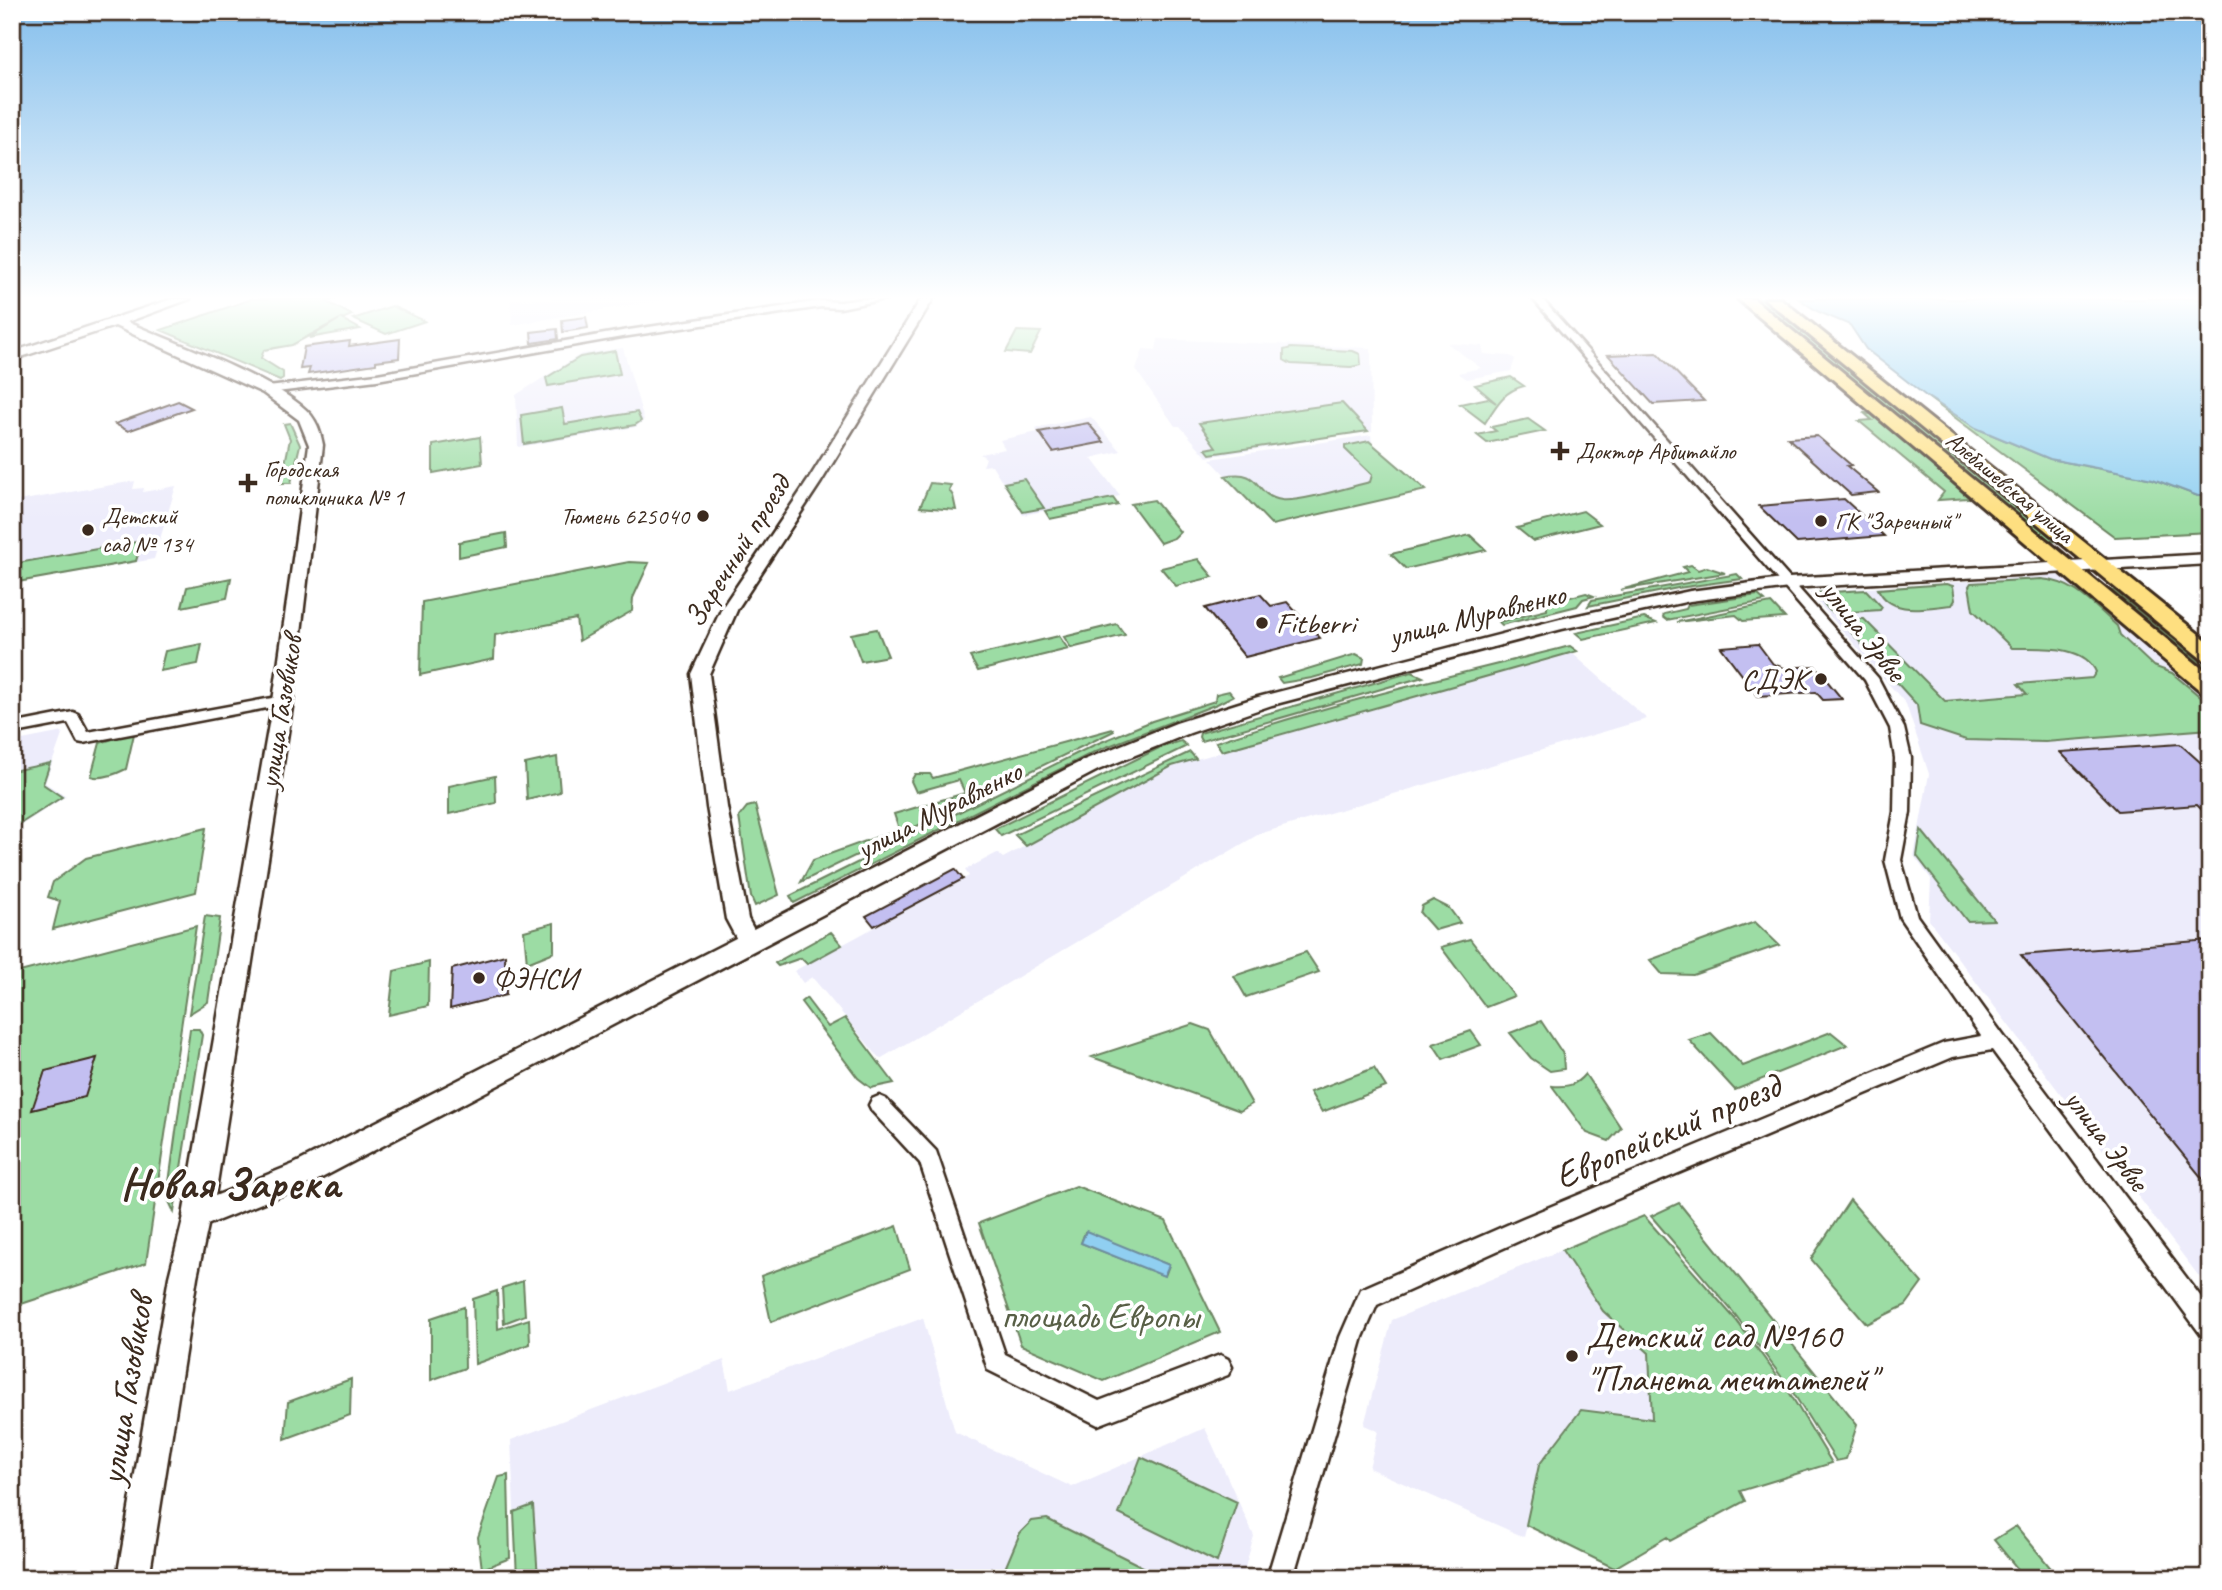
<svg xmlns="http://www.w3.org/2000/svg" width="2222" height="1590" viewBox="0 0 2222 1590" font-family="Caveat,sans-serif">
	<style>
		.built { fill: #edecfb }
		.green { fill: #9cdca4; stroke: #6c8361; stroke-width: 2; fill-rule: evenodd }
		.water { fill: #90cff1; stroke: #6e8d9d; stroke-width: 2 }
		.building { fill: #c3bff1; stroke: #3b2a1e; stroke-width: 2 }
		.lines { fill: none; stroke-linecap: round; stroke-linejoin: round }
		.minor-casing { stroke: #3b2a1e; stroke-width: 5 }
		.tertiary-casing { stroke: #3b2a1e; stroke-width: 5 }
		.secondary-casing { stroke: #3b2a1e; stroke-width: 5 }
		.primary-casing { stroke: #3b2a1e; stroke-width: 6 }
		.minor { fill: #fff; fill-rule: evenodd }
		.tertiary { fill: #fff; fill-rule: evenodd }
		.secondary { fill: #fff; fill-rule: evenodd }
		.primary { fill: #fedf80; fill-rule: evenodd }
		.poi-dot { fill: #3b2a1e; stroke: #fff; stroke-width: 2.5 }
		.labels { text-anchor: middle; stroke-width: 7; stroke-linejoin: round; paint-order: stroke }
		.far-poi-label { font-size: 24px; fill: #3b2a1e; stroke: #fff; text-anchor: start }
		.far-street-label { font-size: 24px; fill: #3b2a1e; stroke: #fff }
		.street-label { font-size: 30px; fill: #3b2a1e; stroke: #fff }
		.poi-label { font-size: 30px; fill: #3b2a1e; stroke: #fff; text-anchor: start }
		.near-street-label { font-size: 37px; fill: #3b2a1e; stroke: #fff }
		.near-park-label { font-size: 37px; fill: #585f46; stroke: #fff }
		.near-poi-label { font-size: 37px; fill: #3b2a1e; stroke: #fff; text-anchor: start }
		.near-district-label { font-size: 44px; font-weight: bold; fill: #3b2a1e; stroke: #fff }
	</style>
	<rect width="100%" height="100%" fill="#fff"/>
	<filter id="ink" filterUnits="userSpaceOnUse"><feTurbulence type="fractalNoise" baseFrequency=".0143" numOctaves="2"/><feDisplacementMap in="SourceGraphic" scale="14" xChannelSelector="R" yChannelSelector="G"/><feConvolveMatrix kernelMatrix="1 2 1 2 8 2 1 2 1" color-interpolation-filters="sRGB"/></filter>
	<g filter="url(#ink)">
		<path class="built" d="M510,299h158l-156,26z
			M1158,339l213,9 1,83 -165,26 -27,-31h-5l-39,-56 7,-21 13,1z
			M1447,343l35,3 2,8 26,2 5,3 -4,12 -44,8 -9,-6 23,-5z
			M623,348l21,72 -8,7 -118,20 -2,-52 65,-41z
			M1091,417l30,34 -30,7 29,38 -97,19 -31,-50 -9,1 3,-8 -6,-4 25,-5 -5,-9 38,-8 -3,-4z
			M1371,435l1,8 54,47 -154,35 -62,-66z
			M135,481l-2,8 11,-1 -1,4 33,-6 -22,73 -142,25v-82z
			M2061,575l149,127v589l-281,-371 2,-41 -17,-23 15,-82 -23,-70 -97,-112z
			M1572,653l75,66 -388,115 -379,225 -68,-82 -9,6 -9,-12 175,-95 -4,-6 32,-17 6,5 169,-92z
			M63,732l-18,51 21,13 -54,35v-89z
			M1644,1216l92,104 53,72 43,71 -92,28 5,10 -75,40 -3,-4 -53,31 -87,-43 -3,12 -155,-69 9,-37 -14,-6 28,-105z
			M923,1318l32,114 117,55 133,-59 49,108 -12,42h-725l-6,-138 213,-80 6,30z"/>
		<path class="green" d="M252,299h83l-8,3 25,13 -10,4 18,10 -51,9 31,-19 -48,26 -28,5 -3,8 22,14v6l-3,2 -119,-50z
			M1753,299h9l292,238v4l-13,-3z
			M392,306l33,15 -39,13 -33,-15z
			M1017,331l24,1 -11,22 -24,-2z
			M1291,348l62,3 7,3 1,11 -10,2 -60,-3 -7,-4v-10z
			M615,351l5,23 -72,12 -2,-8 34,-21z
			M1511,377l13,9c-21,5 -28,20 -39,37l-25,-19 28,-6 8,5 -21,-18z
			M1926,396l50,32 74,31 103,20 45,17h12v36l-95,5z
			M1342,403l26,28 -158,23 -4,-5 10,-2 -17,-24z
			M562,408l3,16 72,-12 4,9 -6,4 -111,19 -3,-29z
			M1863,412l12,3 94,83 -31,2 6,-8 -85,-71 13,-1z
			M1528,419l17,12 -58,12 -10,-8 19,-4 -5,-4z
			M290,423l10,22 -9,38h-10l9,-44 -6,-15z
			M480,437l2,27 -49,9v-28z
			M1369,441l57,49 -154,35 -47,-49c39,-8 27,20 57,24 19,2 67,-13 88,-18l2,-7 -27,-26v-3z
			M1024,479l20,29 -21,4 -19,-29z
			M930,483l21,2 -2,5 4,6 3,14 -36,-3z
			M1113,498l5,7 -68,14 -5,-8z
			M1154,500l26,32 -6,6 -14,5 -29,-39z
			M1583,511l17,13 -67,17 -16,-13z
			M506,533l1,14 -48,10v-15z
			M1470,535l16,15 -80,19 -15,-15z
			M142,541l-6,20 -124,22v-19z
			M1198,559l15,18 -37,9 -15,-18z
			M629,562l20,1 -16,35 -1,13 -53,30 -3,-22 -81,16 -1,24 -74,16 2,-73z
			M1691,565l7,5 9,-3 18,6 -105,17 68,-18 -5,-5z
			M1737,574l5,5 -64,9 -90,18 4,-6z
			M231,578l-4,20 -45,9 5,-20z
			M2041,579c35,3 51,25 76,47l3,9 33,31 19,7 38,32v24l-165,13 -79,-2 -46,-15 -3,-20 -78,-86h25l81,82 82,-7 -9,-10 74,-6 4,-6c-12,-29 -59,-23 -84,-24l-39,-38 -4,-24 2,-3z
			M1946,584l7,2 2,14 -3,5c-26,2 -60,12 -74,-16z
			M2105,589l9,2 96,79v8z
			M1866,590l16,17 -2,3 -44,3 -6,-2 -15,-18z
			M1586,593l8,3 -11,3 -6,7 -75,19 -3,-3 48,-12v-7z
			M1758,595l7,6 -98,19 -4,-3 1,-3 22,-5 2,-4z
			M1771,603l14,15 -42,3 -7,-6 -59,7z
			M1644,618l12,5 -73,16 -7,-6z
			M1117,624l8,11 -54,13 -7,-11z
			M877,629l11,27 -27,5 -10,-27z
			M1059,636l9,13 -90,22 -8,-14z
			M202,644l-4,20 -38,7 5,-20z
			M1570,646l7,5 -355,100 -6,-9c116,-39 235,-66 354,-96z
			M1356,654l8,4 -1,6 -51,14 -30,5 -4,-5z
			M1412,672l11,5 -222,64 -2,-4 1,-4z
			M1229,691l4,5 -16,8 -121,47 -302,152 -4,-7 304,-151 58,-24 63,-20 1,-7z
			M1113,729l1,2 -313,151 12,-22 86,-31 -5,-15 71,-21 -6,-13 -43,12 -5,-11 4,-7h15l3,4z
			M128,734h6l-8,35c-10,5 -24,11 -35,7l9,-33z
			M1181,741l6,5 -186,90 -6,-7 164,-81z
			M1190,752l6,7 -24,7 -146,80 -11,-11z
			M557,757l3,35 -33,8 -2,-36z
			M50,763l-7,21 19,13 -50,32v-58z
			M495,776l1,27 -47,11v-28z
			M755,805l24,90 -24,11 -4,-9 -12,-80 8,-10z
			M206,828l-10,64 -143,37 7,-28 -12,-4 5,-15 33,-24z
			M1921,830l73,90 -27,1 -50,-65z
			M1433,900l16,8 11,15 -25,7 -15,-17 2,-7z
			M205,916l15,2 -12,84 -19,12z
			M1755,922l24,23 -86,30 -31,-1 -12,-14z
			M554,923v29l-27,11 -3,-32z
			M196,926l-50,337 -134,44v-333z
			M831,932l11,13 -35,19 -6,-6 -23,8 -3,-3z
			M1470,939l44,57 -28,11 -45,-60z
			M1306,952l13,20 -73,25 -12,-21z
			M429,962l-1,44 -39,9 5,-44z
			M806,998l22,29 17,-9 49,65 -23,5 -13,-10 -57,-76z
			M1541,1021l22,33 1,15 -14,2 -19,-13 -21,-25z
			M1193,1024l17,6 42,74 -12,7 -148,-54z
			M190,1029h9l3,6 -28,177 -7,-15z
			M1471,1031l10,14 -38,14 -10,-15z
			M1831,1032l16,13 -112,45 -46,-50 22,-7 32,33z
			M1374,1068l12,19 -64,25 -12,-20z
			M1585,1074l36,54 -12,13 -22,-8 -35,-47c15,1 23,0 33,-12z
			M1076,1186l90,35 54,111 -116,49 -83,-36 -42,-122zM1085,1232l84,33 -4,11 -84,-33z
			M1850,1200l72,83 -16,22 -39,19 -56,-65z
			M1679,1203l178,222 -11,34 -10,2 -44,-70 -58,-78 -83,-97z
			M1644,1216l92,104 53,72 43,71 -92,28 5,10 -75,40 -3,-4 -53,31 -88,-43 13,-60 42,-55 71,9 -3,-66 -46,-42 -41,-61z
			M897,1226l13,43 -139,53 -10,-46z
			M523,1281l2,34 -21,8 -2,-35z
			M497,1291l1,38 31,-10 1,25 -55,20 -2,-65z
			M464,1307l1,61 -34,12v-62z
			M351,1379l-1,36 -65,24 3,-37z
			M1141,1457l96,45 -20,60 -98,-48z
			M508,1475l2,83 -28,11 -4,-32 21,-60z
			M533,1505l5,73h-21l-3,-66z
			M1047,1519l118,59h-164l19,-45 12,-12z
			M2016,1526l43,52h-34l-31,-38z"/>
		<path class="water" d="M1799,299h411v197h-12l-45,-17 -103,-20 -74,-31 -50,-32 -60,-47 -16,-24 -33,-14z
			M1086,1231l83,34 -5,11 -83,-33z"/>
		<path class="building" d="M586,317l2,11 -25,4 -1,-12z
			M557,329l1,10 -26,4 -1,-11z
			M400,339l-1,19 -23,3v3l-68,10 2,-6 -10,1 4,-22 46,-6 -1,5z
			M1657,353l47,48 -51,3 -45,-49z
			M178,401l14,7 -64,23 -13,-7z
			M1088,423l16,19 -51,10 -14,-20z
			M1817,436l34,29 -4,1 31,26 -27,3 -63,-57z
			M1844,499l40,37 -87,7 -38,-37z
			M1260,594l11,12 16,-4 33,36 -75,19 -40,-49z
			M1758,644l15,20 11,4 31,-2 27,33 -19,1 -7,-8 -58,4 -37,-49z
			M2180,744l30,27v38l-8,1 -5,-5 -79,6 -58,-59z
			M955,869l8,10 -89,47 -8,-10z
			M2210,940v248l-189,-233z
			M505,955l1,40 -56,14 2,-40z
			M97,1058l-12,39 -53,13 13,-39z"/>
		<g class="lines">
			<g class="minor-casing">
				<path id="minor" d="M862,299h23l-45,9 -19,-1 -199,30 -245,43 -109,13 -5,-3 5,-3 109,-13 245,-43 199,-30 19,1z
					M1533,299h9l336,379 26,50 7,30 -1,54 -9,48 16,56 86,119 207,274v30l-8,-3 -210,-286 -39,7 -414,175 -162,73 -14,32 -70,241h-26l73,-241 21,-48 162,-71 421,-175 37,-7 -81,-118 -15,-58 9,-48 1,-54 -5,-30 -25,-48z
					M283,696l5,2 2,3 -2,3 -205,39 -5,-1 -10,-19 -47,9 -9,-3v-11l10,4 51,-10 5,2 10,18z
					M879,1096l7,3 50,52 69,203 94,47 121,-46 8,4 4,8 -4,8 -130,50 -110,-55 -68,-207 -48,-52 -3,-6 3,-6z"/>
			</g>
			<g class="tertiary-casing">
				<path id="tertiary" d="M921,299h12l-112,183 -83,126 -29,66 18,133 21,112 12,22 -3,6 -8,2 -8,-2 -15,-28 -19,-112 -16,-133 31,-66 85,-126z
					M197,1204l9,3 4,9 -13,61 -48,301h-32l52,-301 15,-61 4,-9z"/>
			</g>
			<g class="secondary-casing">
				<path id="secondary" d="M172,299h18l-63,23c45,20 155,59 184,93 7,9 10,19 12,30l-30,256 -78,495 79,-32 790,-404 92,-37 82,-26 302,-78 130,-28 99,-13 421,-24v10l-421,24 -99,13 -128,28 -290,76 -82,28 -92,37 -784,412 -117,47 -10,-3 -4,-10 90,-515 36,-256 -10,-25 -36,-27 -148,-67 -103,34v-8z"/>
			</g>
			<g class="primary-casing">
				<path id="primary" d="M1738,299h16l456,376v19l-8,-2z
					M1765,299h16l429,344v18l-8,-2z"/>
			</g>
			<use href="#minor" class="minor"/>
			<use href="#tertiary" class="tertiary"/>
			<use href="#secondary" class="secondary"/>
			<use href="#primary" class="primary"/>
		</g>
	</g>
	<linearGradient id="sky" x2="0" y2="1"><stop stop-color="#85bfec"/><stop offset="0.57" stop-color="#fff"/><stop offset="1" stop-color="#fff" stop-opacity="0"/></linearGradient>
	<rect width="2222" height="522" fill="url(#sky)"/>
	<g class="poi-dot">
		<path d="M1556.5 440.5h7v7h7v7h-7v7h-7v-7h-7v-7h7z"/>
		<path d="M244.5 472.5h7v7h7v7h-7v7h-7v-7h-7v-7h7z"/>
		<circle cx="703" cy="516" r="7"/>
		<circle cx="1821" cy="521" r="7"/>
		<circle cx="88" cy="530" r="7"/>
		<circle cx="1262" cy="623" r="7"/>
		<circle cx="1821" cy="679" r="7"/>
		<circle cx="479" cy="978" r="7"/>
		<circle cx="1572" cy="1356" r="7"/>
	</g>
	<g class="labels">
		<g class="far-poi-label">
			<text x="1576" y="459">Доктор Арбитайло</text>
			<text x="264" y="477">Городская<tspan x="264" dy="28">поликлиника № 1</tspan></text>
			<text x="102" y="524">Детский<tspan x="102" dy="28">сад № 134</tspan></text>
			<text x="689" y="524" text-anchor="end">Тюмень 625040</text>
			<text x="1835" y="529">ГК "Заречный"</text>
		</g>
		<g class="far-street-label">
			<text transform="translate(2010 487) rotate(40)" y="8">Алебашевская улица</text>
		</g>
		<g class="street-label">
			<text transform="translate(737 551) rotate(-58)" y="10">Заречный проезд</text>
			<text transform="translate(1477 615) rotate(-14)" y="10">улица Муравленко</text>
			<text transform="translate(1864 631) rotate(52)" y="10">улица Эрвье</text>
			<text transform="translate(280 712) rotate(-81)" y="10">улица Газовиков</text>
			<text transform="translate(939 810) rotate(-27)" y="10">улица Муравленко</text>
			<text transform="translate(2107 1140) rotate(53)" y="10">улица Эрвье</text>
		</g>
		<g class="poi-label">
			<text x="1276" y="633">Fitberri</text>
			<text x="1807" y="689" text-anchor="end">СДЭК</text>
			<text x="493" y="988">ФЭНСИ</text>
		</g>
		<g class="near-street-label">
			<text transform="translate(1667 1130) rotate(-23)" y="13">Европейский проезд</text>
			<text transform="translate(125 1390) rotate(-81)" y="13">улица Газовиков</text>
		</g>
		<g class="near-park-label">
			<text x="1100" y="1328">площадь Европы</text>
		</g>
		<g class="near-poi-label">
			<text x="1586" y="1348">Детский сад №160<tspan x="1586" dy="43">"Планета мечтателей"</tspan></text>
		</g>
		<g class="near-district-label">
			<text x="230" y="1198">Новая Зарека</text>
		</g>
	</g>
	<rect width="2222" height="1590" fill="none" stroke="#fff" stroke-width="42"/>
	<rect x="21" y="21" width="2180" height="1548" fill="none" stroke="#3b2a1e" stroke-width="2.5" filter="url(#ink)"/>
</svg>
